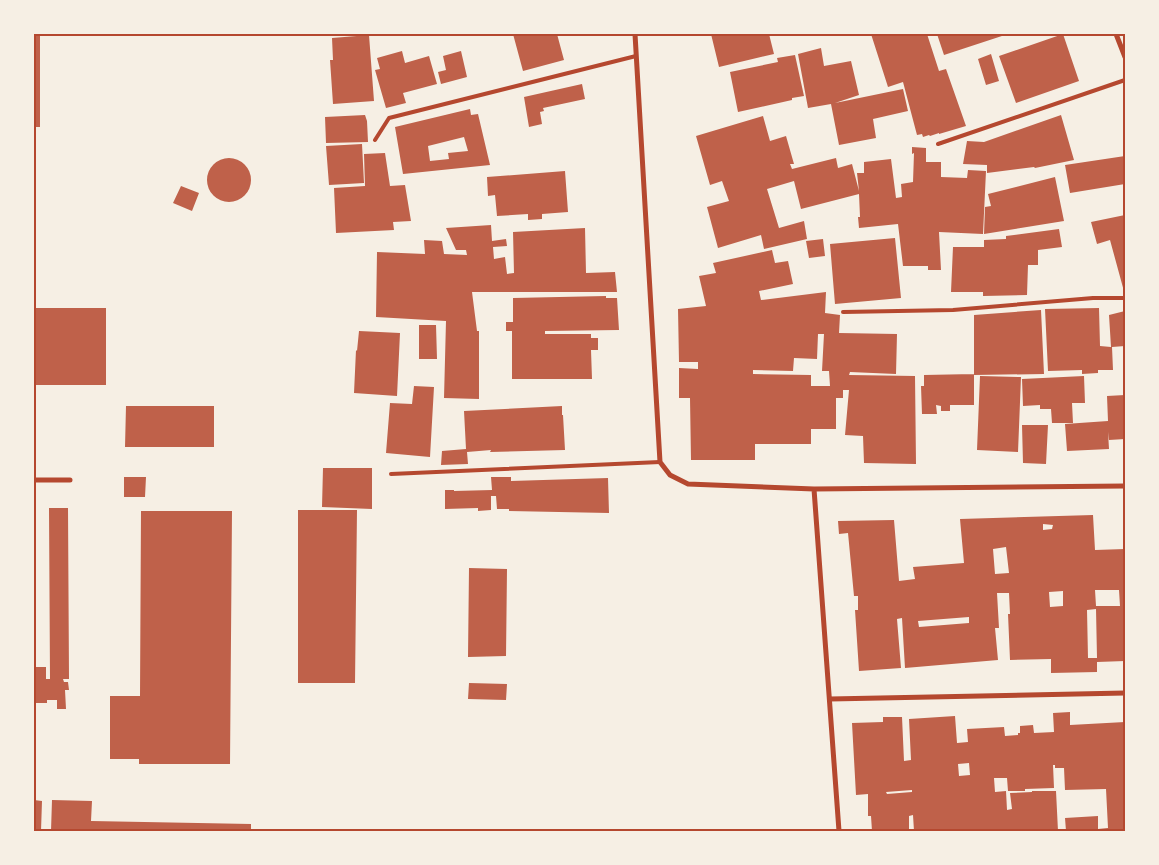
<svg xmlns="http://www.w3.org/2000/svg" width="1159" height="865" viewBox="0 0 1159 865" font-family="Mulish,sans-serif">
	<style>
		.building { fill: #bf614a; fill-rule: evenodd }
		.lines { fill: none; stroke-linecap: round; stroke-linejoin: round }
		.service { stroke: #b5482f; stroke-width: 4 }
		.minor { stroke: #b5482f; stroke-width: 5 }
		.neatline { fill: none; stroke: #b5482f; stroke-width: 2 }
	</style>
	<rect width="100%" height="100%" fill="#f6efe4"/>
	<path class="building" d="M34,34h6v93h-4v24h-2z
		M513,34h44l7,26 -41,11z
		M711,34h58l5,20 -55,13z
		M871,34h56l12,37 7,-2 20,57 -27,8v-1l-9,3 -1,-1 -6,2 -1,-3 -5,1 -14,-53 -15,5z
		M937,34h71l-64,21z
		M1063,34l16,47 -63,22 -17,-47z
		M369,35l5,66 -41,3 -3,-44h3l-1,-22z
		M821,48l3,18 27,-5 8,34 -24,8 68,-14 5,22 -35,8 3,19 -37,7 -8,-41 -23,4 -10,-54z
		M402,51l3,12 24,-7 8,28 -34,9 3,10 -20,5 -11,-38 5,-1 -3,-11z
		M461,51l6,26 -26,7 -3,-12 8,-2 -3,-14z
		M991,54l8,27 -13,4 -8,-26z
		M795,55l9,41 -12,2v2l-54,12 -8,-40 48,-10 -1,-4z
		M582,84l3,15 -42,9 1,3 -4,1 2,12 -13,3 -5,-30z
		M470,109l1,6 7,-1 12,51 -87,9 -8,-47zM464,137l4,14 -20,2 1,6 -19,2 -2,-15z
		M365,115l2,6 1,21 -42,1 -1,-26z
		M1061,115l13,45 -39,8 -1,-1 -47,6v-8l-24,-1 4,-23 17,1z
		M763,116l7,25 16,-5 8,28h-4l2,5 44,-11 2,10 14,-4 7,27 -2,-18h7v-11l27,-3 5,39 6,-1 -1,-13 12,-2 1,-29 -2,1v-7l14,1v14h15v15l26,1 1,-8 18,1 -3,63 -44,-2 2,38h-13v-4h-25l-5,-42 -39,4 -1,-11h2l-1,-23 -58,15 -7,-28 -27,8 12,39 25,-7 3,18 -43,10 -3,-14 -43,13 -11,-41 22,-6 -7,-20 -12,4 -14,-49z
		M362,144l2,39 -35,2 -3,-39z
		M385,153l5,33 15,-1 6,36 -18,1 1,8 -58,3 -2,-45 31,-2 -1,-32z
		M1125,156v28l-55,9 -5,-28z
		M207 180a22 22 0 1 1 44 0a22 22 0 1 1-44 0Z
		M565,171l3,41 -26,2v5l-14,1v-6l-31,2 -2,-21 -7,1 -1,-19z
		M1055,177l9,44 -80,13 1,-27 6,-1 -3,-12z
		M181,186l18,7 -7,18 -19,-8z
		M1125,215v80l-15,-55 -13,4 -6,-22z
		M491,225l1,16 14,-2 1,7 -14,1 1,12 11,-2 2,17 7,-1 -1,-41 72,-4 1,45 29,-1 2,20h-145l5,39h2v68l-35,-1 2,-77 -70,-4 1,-65 48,2 -1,-14 18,1 2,13 23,1 -1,-5h-10l-10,-22z
		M1059,229l3,18 -24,3v15h-10l-1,30 -44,1v-4h-32l2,-45h31v-7l22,-1v-3z
		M895,238l6,60 -66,6 -5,-60z
		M823,239l2,17 -16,2 -3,-17z
		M772,250l3,13 13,-2 5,23 -34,7 2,9 65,-8 -1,21 15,2 -1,18 58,1 -1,40 -46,-2 -1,3 66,1 1,88 -52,-1 -1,-27 -18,-1 4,-45h-6v8h-7v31h-25v15h-56v16h-64l-1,-62h-11v-30l19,1v-7h-19l-1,-53 28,-3 -7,-30 17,-3 -3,-10zM818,334h6l-2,37h7l1,15h-19v-11l-58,-1v-4l40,1 1,-13 23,1z
		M606,296v2h11l2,32 -74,1v3h46v4h7v12h-7l1,29h-80v-48h-6v-9h7v-24z
		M34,308h72v77h-72z
		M1099,308l1,38 11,1 -2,-32 16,-4v35l-13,1 1,23h-15v3l-16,1v-4l-34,1 -3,-62z
		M1041,310l3,64 -70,1v-60z
		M419,325h17l1,34h-18z
		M359,331l41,2 -3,63 -43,-3 2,-43 1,1z
		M974,374v31h-24v6h-9v-5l-5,-1 1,9h-15l-1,-28h3v-11z
		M980,376l41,1 -3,75 -41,-2z
		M1084,376l1,27h-13l1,20h-21l-1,-14h-11v-4l-17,1 -1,-27z
		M414,386l20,1 -4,70 -44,-4 4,-50 22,1z
		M1125,395v44l-16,1 -1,-8 1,17 -42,2 -2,-27 43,-3 -1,-25z
		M126,406h88v41h-89z
		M562,406v9h1l2,35 -75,2 1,-2 -24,2 1,12 -27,1 1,-14 24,-2 -2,-38z
		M1022,425h26l-2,39 -23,-1z
		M323,468h49v41l-50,-2z
		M124,477h22l-1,20h-21z
		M491,477h20v4l97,-3 1,35 -100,-2v-2h-12l-1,-13h-5v14l-13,1v-3l-33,1v-19h9v1l38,-1z
		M49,508h19l1,171h-6l1,3h4l1,8h-4l1,19h-9v-9h-10v3h-13v-36h12v12h4z
		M298,510h59l-2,173h-57z
		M141,511h91l-2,253h-91v-5h-29v-63h30z
		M1093,515l2,35 30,-1v112l-28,1v10l-46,1v-14l-41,1 -2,-46h2l-1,-21h-12l2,35h-4l3,32 -93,8 -3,-50 -5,1 4,49 -42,3 -4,-61h3v-14h-4l-6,-63 -9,1 -1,-13 56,-1 5,61 16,-2 -2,-12 51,-4 -4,-44zM1043,524l10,1 -1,4 -9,1zM1006,547l3,26 -14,1 -2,-25zM1095,590h24l1,16h-24zM1063,591v15l-13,1 -1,-15zM1096,609l1,49h-9l-1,-48zM969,617v6l-50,4 -1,-6z
		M469,568l38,1 -1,87 -38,1z
		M469,683l38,1 -1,16 -38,-1z
		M1070,712v13l55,-3v109h-59l-1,-13 33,-2v13l10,-1 -2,-39 -41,1 -1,-22h-9v-3h-2l1,23 -29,1v2h-17l-1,-13h-13l1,14 11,-1 1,19 5,-1 -2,-16 22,-1v-1h24l2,40h-144l-1,-16 -4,1v15h-37l-1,-15h-3v-22l-12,1 -4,-72 31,-1v-5h19l2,44 7,-1 -2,-41 46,-3 2,27 11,-1 -1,-13 37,-2 1,9 13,-1v-2h2v-7l13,-1 1,8 20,-1 -1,-19zM969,763l1,12 -11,1 -1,-12zM912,790v2l-25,2 -1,-2z
		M34,800l8,1 -1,30h-7z
		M52,800l40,1 -1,20 160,3v7h-200z"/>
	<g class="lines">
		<path class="service" d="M375,140l14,-22 247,-62
			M938,144l187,-64
			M843,312l110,-2 140,-12h32
			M391,474l269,-12"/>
		<path class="minor" d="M635,34l25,428 10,13 18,9 126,5 311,-3
			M1116,34l9,23
			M34,480h36
			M814,489l25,342
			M830,699l295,-6"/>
	</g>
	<rect width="1159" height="865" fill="none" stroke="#f6efe4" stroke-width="70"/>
	<rect x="35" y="35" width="1089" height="795" class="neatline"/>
</svg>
